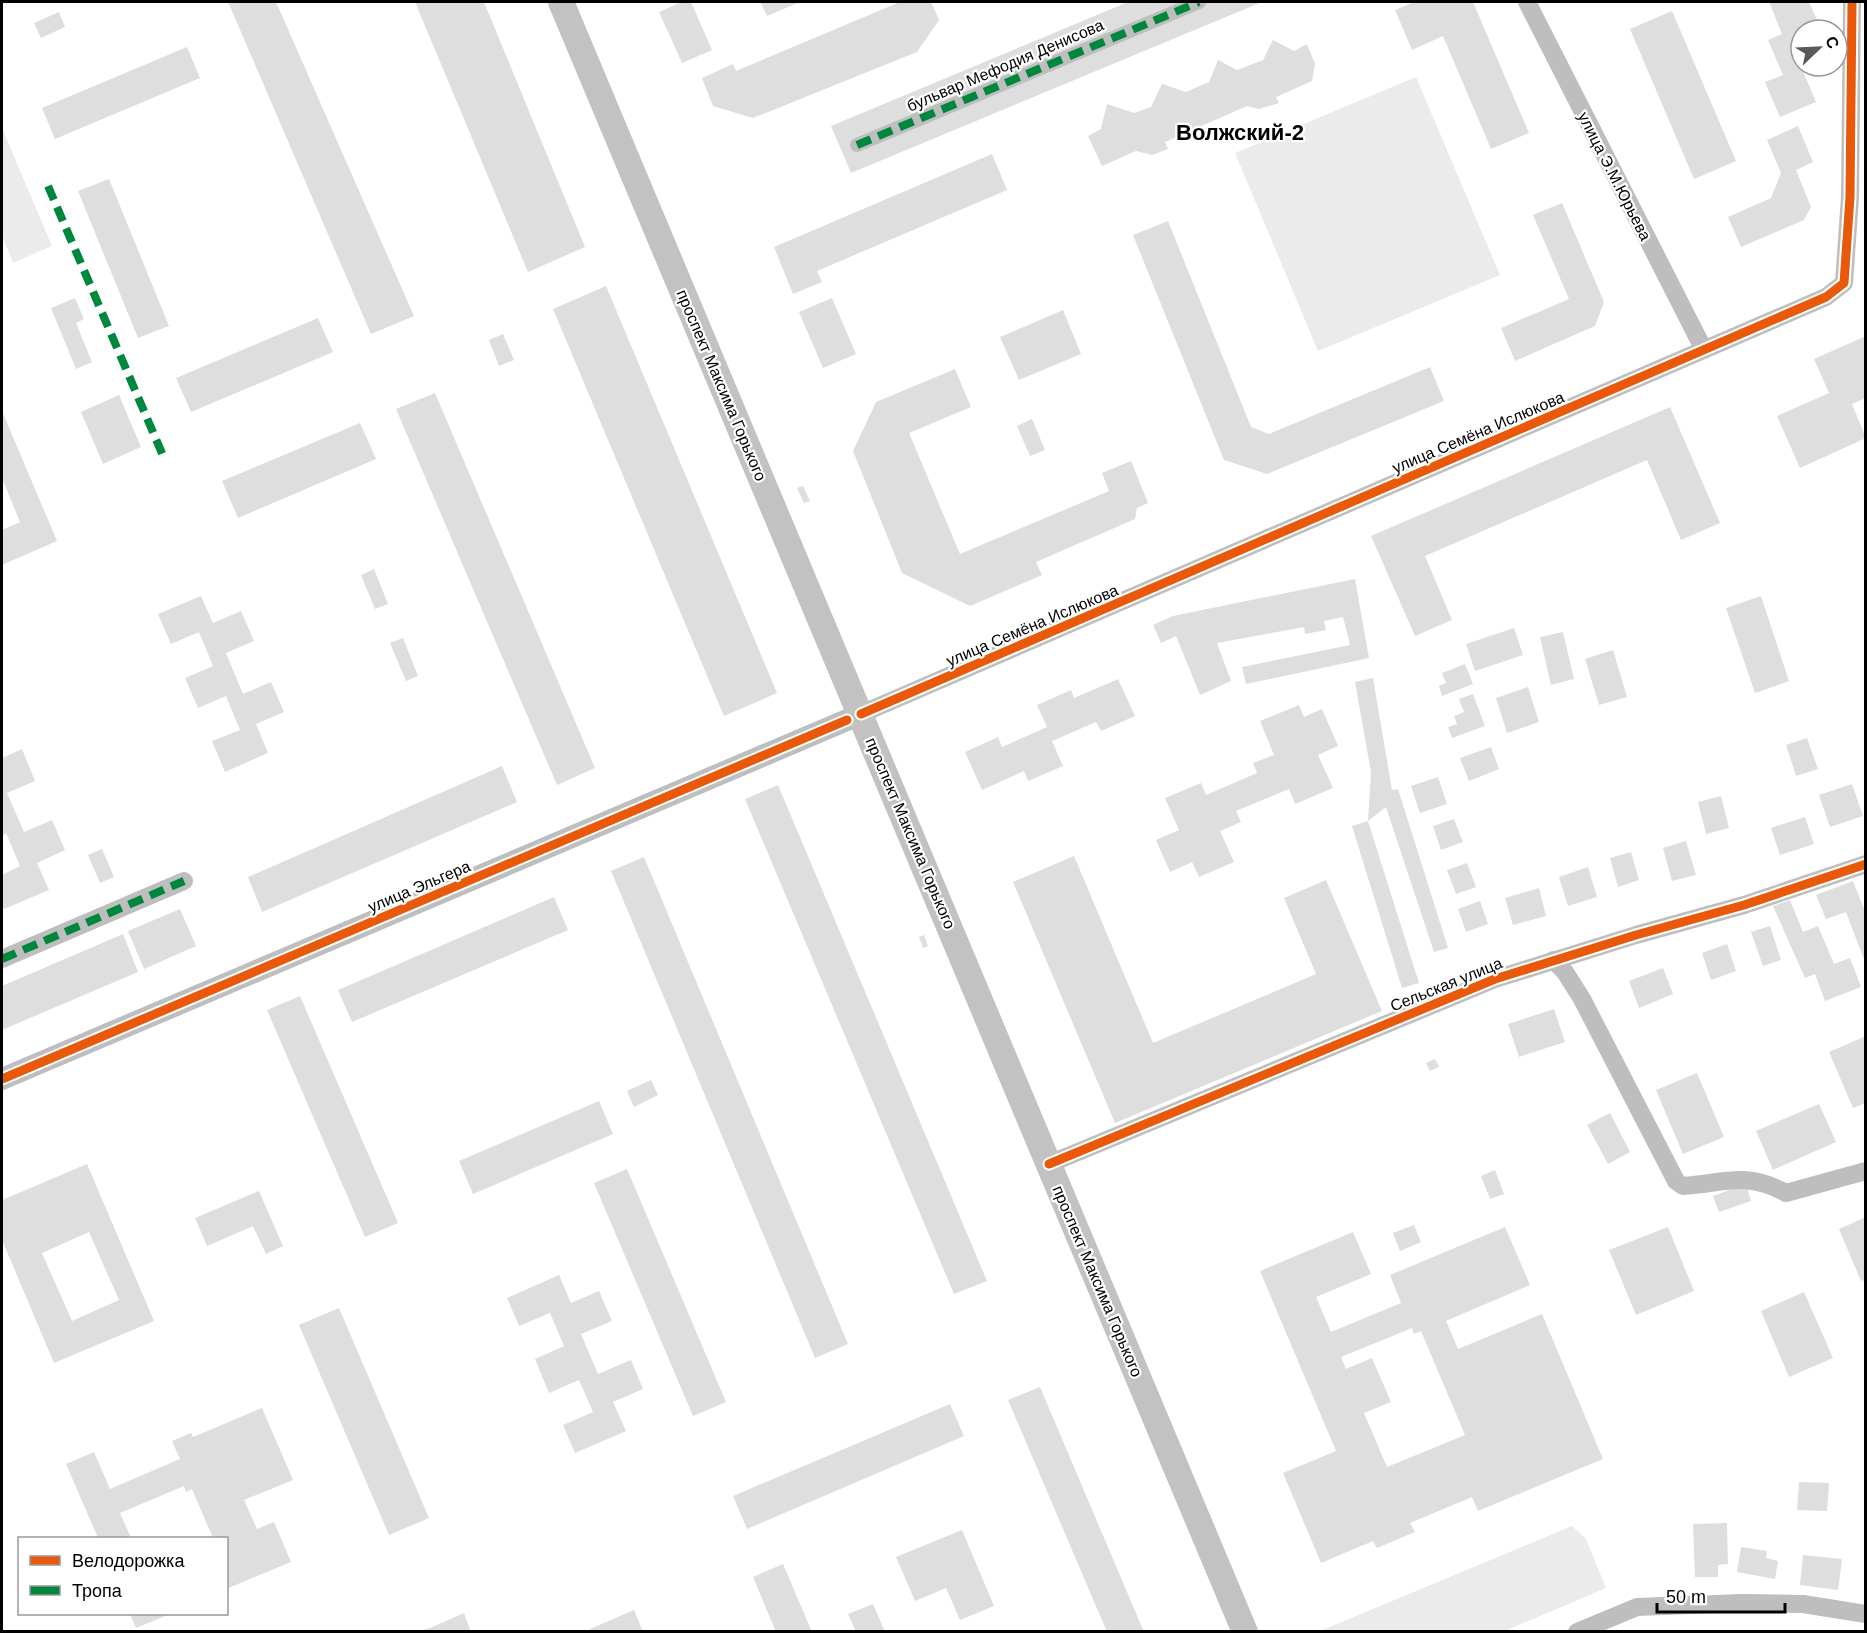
<svg xmlns="http://www.w3.org/2000/svg" width="1867" height="1633" viewBox="0 0 1867 1633" font-family="Helvetica,sans-serif">
	<style>
		.green { fill: #ebebeb }
		.building { fill: #dedede; fill-rule: evenodd }
		.lines { fill: none; stroke-linecap: round; stroke-linejoin: round }
		.pedestrian { stroke: #bebebe; stroke-width: 14 }
		.minor { stroke: #bebebe; stroke-width: 18 }
		.tertiary { stroke: #bebebe; stroke-width: 22 }
		.secondary { stroke: #c2c2c2; stroke-width: 26 }
		.quiet { stroke: #00873e; stroke-width: 8; stroke-dasharray: 15 8; stroke-linecap: butt }
		.cycleway-casing { stroke: #fff; stroke-width: 13 }
		.cycleway { stroke: #e8590c; stroke-width: 9 }
		.labels { text-anchor: middle; stroke-width: 4.5; stroke-linejoin: round; paint-order: stroke }
		.street-label { font-size: 16px; fill: #000; stroke: #fff }
		.district-label { font-size: 22px; font-weight: bold; fill: #000; stroke: #fff }
	</style>
	<rect width="100%" height="100%" fill="#fff"/>
	<path class="green" d="M1416,77l84,198 -182,76 -83,-198z
		M2,128l50,118 -39,17 -11,-28z
		M1572,1526l14,13 20,49 -101,43h-185z"/>
	<path class="building" d="M228,2h48l138,314 -43,18z
		M415,2h69l101,245 -57,25z
		M682,2h9l21,48 -30,13 -23,-51z
		M760,2h40l-33,14z
		M900,2h31l8,18 -22,32 -164,66 -40,-12 -11,-28 31,-14 3,7z
		M1128,2h134l-411,171 -20,-47z
		M1414,2h59l56,131 -38,16 -48,-113 -31,14 -17,-40z
		M1769,2h40l9,20 -19,8 2,36h7l-6,3 14,33 -36,15 -15,-35 18,-7 -15,-35 14,-6z
		M1672,11l64,150 -42,18 -64,-150z
		M59,12l6,15 -24,11 -7,-15z
		M1273,40l21,11 13,-7 8,20 -3,17 -36,16 3,6 -20,6 -12,-3 -82,36 3,7 -16,6 -16,-4 -34,15 -14,-30 13,-7 6,-25 27,9 17,-6 11,-23 24,8 23,-10 9,-22 19,10 26,-10z
		M187,47l13,31 -145,61 -13,-31z
		M1798,126l15,36 -17,8 15,37 -7,13 -63,27 -13,-30 43,-19 10,-25 -14,-33z
		M992,154l15,36 -190,81 5,11 -29,12 -19,-47z
		M109,179l60,147 -31,12 -60,-147z
		M1562,203l42,99 -9,24 -80,35 -14,-33 68,-29 -36,-84z
		M1168,221l83,206 18,7 161,-67 14,34 -177,73 -43,-14 -91,-225z
		M606,286l171,407 -53,23 -171,-407z
		M75,298l9,21 -8,4 16,39 -16,7 -25,-61z
		M832,298l24,56 -33,14 -24,-56z
		M1063,310l18,44 -62,26 -19,-43z
		M318,318l15,34 -142,60 -15,-34z
		M503,334l11,26 -15,6 -10,-26z
		M1866,336v62l-14,6 14,34 -66,30 -23,-52 52,-23 -15,-34z
		M955,369l16,38 -62,26 51,121 149,-63 -7,-18 29,-12 17,42 -11,5 -2,11 -99,43 6,13 -72,31 -68,-33 -49,-122 23,-49z
		M435,393l160,375 -38,17 -161,-376z
		M119,395l22,52 -38,17 -22,-52z
		M1670,407l50,116 -39,17 -34,-80 -222,96 27,64 -37,16 -44,-100z
		M2,411l55,130 -55,24v-35l18,-8 -18,-44z
		M1032,419l13,31 -15,6 -13,-30z
		M360,423l16,36 -138,59 -16,-37z
		M803,486l7,15 -6,2 -7,-15z
		M374,569l14,35 -13,5 -14,-34z
		M1355,579l14,79 -123,26 -4,-17 108,-22 -7,-28 -19,4 2,9 -21,4 -1,-7 -87,16 14,38 -31,14 -24,-59 -15,7 -8,-18 20,-9z
		M201,596l12,27 28,-12 13,30 -28,12 17,41 28,-12 13,30 -28,12 12,29 -43,19 -13,-31 28,-11 -14,-34 -28,12 -13,-30 28,-12 -14,-34 -28,12 -13,-30z
		M1761,596l28,85 -34,12 -29,-85z
		M1514,628l9,27 -48,16 -9,-27z
		M1563,632l11,47 -23,6 -11,-48z
		M403,638l15,38 -12,5 -16,-38z
		M1613,650l14,47 -28,8 -14,-46z
		M1465,664l8,20 -31,12 -3,-10 7,-3 -4,-10z
		M1373,678l19,112 6,-1 50,159 -14,4 -48,-145 -18,14 3,-49 -16,-90z
		M1118,679l17,37 -34,15 -5,-9 -44,19 11,25 -35,15 -4,-10 -42,19 -17,-38 33,-15 4,10 45,-20 -10,-22 34,-15 3,8z
		M1528,687l11,35 -32,11 -11,-35z
		M1473,694l12,32 -33,12 -4,-11 9,-3 -3,-8 10,-4 -5,-13z
		M1299,705l5,12 18,-8 16,37 -20,9 15,33 -38,16 -6,-15 -53,22 5,11 -21,9 14,31 -35,15 -7,-15 -22,10 -14,-32 23,-10 -14,-32 36,-15 5,12 51,-22 -4,-10 21,-8 -14,-34z
		M1807,738l11,31 -22,7 -10,-31z
		M1491,747l8,22 -30,12 -9,-23z
		M22,749l13,32 -28,12 17,39 28,-12 13,30 -28,13 12,27 -45,19 -2,-6v-28l18,-9 -14,-33 -4,3v-78z
		M502,766l15,36 -255,110 -14,-35z
		M1438,777l9,27 -27,9 -9,-27z
		M1852,784l11,32 -33,11 -11,-32z
		M778,785l209,496 -33,13 -209,-495z
		M1721,796l8,32 -23,6 -8,-32z
		M1805,817l9,27 -34,11 -9,-27z
		M1454,819l9,23 -22,8 -8,-24z
		M1368,821l51,162 -17,5 -50,-162z
		M1686,841l10,34 -24,6 -9,-33z
		M102,849l12,28 -14,6 -12,-28z
		M1631,852l8,28 -21,7 -8,-29z
		M1074,856l79,187 163,-69 -32,-76 42,-18 56,131 -267,112 -102,-241z
		M644,857l204,487 -33,14 -204,-487z
		M1467,863l9,24 -20,7 -9,-24z
		M1588,867l9,30 -29,9 -9,-29z
		M1853,881l13,33 -1,48 -19,-50 -20,7 -10,-24z
		M1539,888l7,28 -33,9 -8,-27z
		M554,897l14,33 -216,92 -14,-32z
		M1790,900l13,32 15,-6 16,38 16,-6 11,29 -36,14 -10,-27 -10,4 -32,-72z
		M1480,901l8,23 -22,8 -8,-23z
		M180,909l16,37 -52,23 -16,-38z
		M1770,926l11,34 -18,6 -12,-34z
		M123,934l15,38 -136,58v-44z
		M924,935l4,11 -5,2 -4,-11z
		M1727,944l9,27 -25,9 -9,-27z
		M1663,968l10,26 -34,14 -10,-27z
		M300,996l98,227 -33,14 -98,-227z
		M1554,1009l11,33 -46,15 -11,-33z
		M1866,1036v67l-13,5 -24,-56z
		M1435,1059l4,8 -9,4 -4,-8z
		M1697,1073l27,64 -41,17 -27,-64z
		M651,1080l7,15 -24,12 -7,-16z
		M599,1101l14,33 -140,60 -14,-33z
		M1819,1104l17,38 -63,28 -17,-39z
		M1610,1113l20,39 -22,12 -21,-39z
		M87,1164l67,157 -100,42 -52,-123v-40zM89,1232l30,68 -47,21 -30,-68z
		M627,1169l99,233 -33,14 -99,-233z
		M1495,1170l9,24 -14,5 -9,-23z
		M1746,1184l5,17 -32,11 -6,-16z
		M259,1191l24,55 -17,8 -13,-28 -46,20 -12,-28z
		M1866,1217v62l-5,2 -22,-52z
		M1414,1225l7,17 -21,9 -7,-18z
		M1505,1227l25,58 -84,36 12,28 84,-35 61,145 -125,52 -6,-14 -62,26 5,9 -38,16 -4,-7 -52,22 -38,-90 53,-22 -76,-180 93,-39 18,42 -55,23 15,35 70,-29 -11,-28zM1412,1328l2,6 7,-3 44,104 -78,32 -23,-54 27,-11 -19,-44 -26,11 -5,-12z
		M1668,1227l26,64 -58,24 -27,-65z
		M559,1275l12,28 28,-12 13,30 -31,13 17,40 33,-14 12,29 -30,13 13,29 -51,22 -12,-28 30,-13 -14,-32 -30,13 -14,-34 29,-13 -14,-33 -31,13 -12,-28z
		M1804,1292l29,66 -44,19 -28,-66z
		M339,1308l90,210 -40,17 -90,-210z
		M1040,1387l104,245h-37l-99,-232z
		M950,1404l14,32 -217,93 -14,-33z
		M262,1408l31,72 -49,20 13,29 17,-7 17,40 -65,27v-51h-13l-21,-49 -6,3 -2,-6 -64,27 11,25h-33l-32,-74 28,-12 16,37 70,-30 -8,-18 19,-8 2,4z
		M1799,1482l30,1 -2,28 -30,-1z
		M1727,1523l1,41 -10,1v12h-23l-2,-53z
		M962,1530l32,76 -34,14 -14,-32 -31,13 -19,-44z
		M1741,1547l26,4 -1,7 12,3 -3,18 -38,-7z
		M1803,1555l39,4 -4,31 -38,-5z
		M783,1564l29,68h-36l-23,-55z
		M873,1604l12,28h-29l-8,-18z
		M634,1610l9,22h-52l-1,-3z
		M464,1613l7,19 -51,-1 10,-3z
		M130,1614h40l-34,14z"/>
	<g class="lines">
		<path class="pedestrian" d="M857,145l342,-143"/>
		<path class="minor" d="M1527,2l177,348
			M861,714l965,-417 18,-14 6,-86 2,-195
			M2,959l182,-78
			M1553,960l12,12 17,27 94,182 7,5c43,-3 62,-15 103,7l80,-22
			M1049,1164l446,-185 141,-44 108,-30 122,-41
			M1577,1632l60,-25 105,-4 61,1 63,10"/>
		<path class="tertiary" d="M2,1079l845,-359"/>
		<path class="secondary" d="M561,2l684,1630"/>
		<path class="quiet" d="M857,145l342,-143
			M48,186l116,272
			M2,959l182,-78"/>
		<g class="cycleway-casing">
			<path id="cycleway" d="M861,714l965,-417 18,-14 6,-86 2,-195
				M2,1079l845,-359
				M1049,1164l446,-185 141,-44 108,-30 122,-41"/>
		</g>
		<use href="#cycleway" class="cycleway"/>
	</g>
	<g class="labels">
		<g class="street-label">
			<text transform="translate(1005 65) rotate(-23)" y="6">бульвар Мефодия Денисова</text>
			<text transform="translate(1615 176) rotate(63)" y="6">улица Э.М.Юрьева</text>
			<text transform="translate(722 385) rotate(67)" y="6">проспект Максима Горького</text>
			<text transform="translate(1478 432) rotate(-23)" y="6">улица Семёна Ислюкова</text>
			<text transform="translate(1032 625) rotate(-23)" y="6">улица Семёна Ислюкова</text>
			<text transform="translate(911 833) rotate(67)" y="6">проспект Максима Горького</text>
			<text transform="translate(419 886) rotate(-23)" y="6">улица Эльгера</text>
			<text transform="translate(1446 984) rotate(-22)" y="6">Сельская улица</text>
			<text transform="translate(1098 1281) rotate(67)" y="6">проспект Максима Горького</text>
		</g>
		<g class="district-label">
			<text x="1240" y="140">Волжский-2</text>
		</g>
	</g>
	<rect width="1867" height="1633" fill="none" stroke="#000000" stroke-width="6"/>
	<rect x="18" y="1537" width="210" height="78" fill="#ffffff" stroke="#999999" stroke-width="1.5"/>
	<rect x="30" y="1556" width="30" height="9" fill="#e8590c" stroke="#999999" stroke-width="1.5"/>
	<text x="72" y="1567" font-size="18" fill="#000000">Велодорожка</text>
	<rect x="30" y="1586" width="30" height="9" fill="#00873e" stroke="#999999" stroke-width="1.5"/>
	<text x="72" y="1597" font-size="18" fill="#000000">Тропа</text>
	<g transform="translate(1819 48) rotate(67)"><circle r="28" fill="#ffffff" stroke="#999999" stroke-width="1.5"/>
	<path d="M0-4.5L10 22L0 15L-10 22Z" fill="#595959"/>
	<text y="-9" font-size="16" font-weight="bold" text-anchor="middle" fill="#000000">С</text>
	</g>
	<path d="M1657 1603v9h128v-9" fill="none" stroke="#000000" stroke-width="3"/>
	<text x="1666" y="1603" font-size="18" fill="#000000" stroke="#ffffff" stroke-width="4.5" paint-order="stroke">50 m</text>
</svg>
